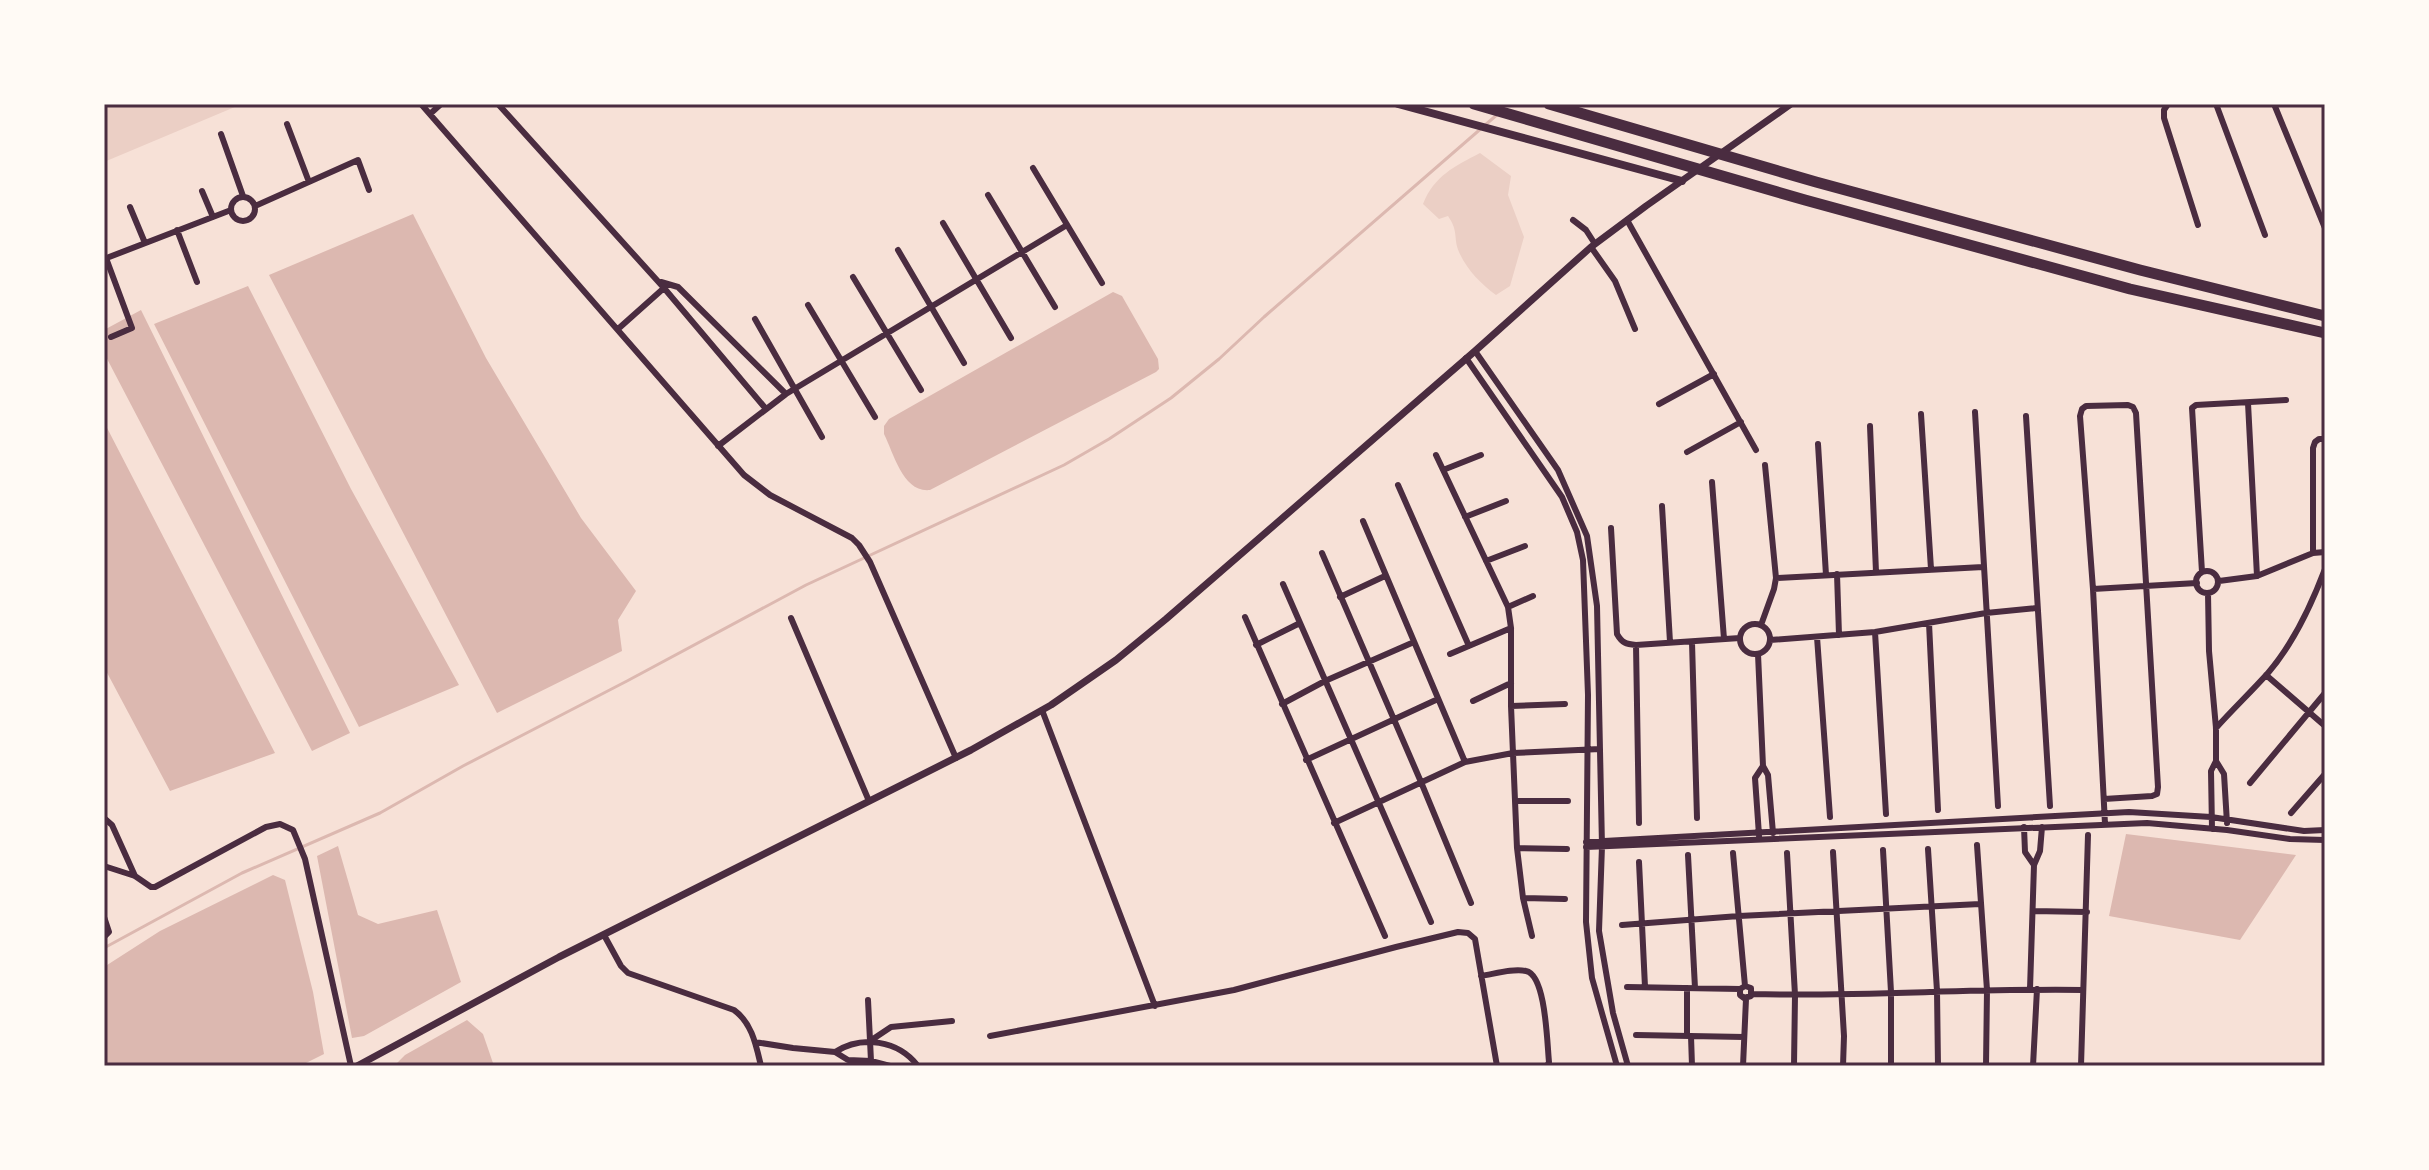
<svg xmlns="http://www.w3.org/2000/svg" width="2429" height="1170" viewBox="0 0 2429 1170" font-family="'Varela Round',sans-serif">
	<style>
		.green { fill: #ebcfc5 }
		.water { fill: #dcb8b0 }
		.lines { fill: none; stroke-linecap: round; stroke-linejoin: round }
		.stream { stroke: #dcb8b0; stroke-width: 3 }
		.minor { stroke: #4a2c40; stroke-width: 6 }
		.tertiary { stroke: #4a2c40; stroke-width: 7 }
		.secondary { stroke: #4a2c40; stroke-width: 8 }
		.motorway { stroke: #4a2c40; stroke-width: 11 }
		.neatline { fill: none; stroke: #4a2c40; stroke-width: 3 }
	</style>
	<rect width="100%" height="100%" fill="#f7e1d7"/>
	<path class="green" d="M104,104h138l-138,58z
		M1480,153l31,23 -3,19 16,42 -14,49 -14,9c-15,-11 -29,-25 -37,-43 -6,-15 0,-20 -11,-36l-9,3 -16,-15c11,-28 32,-38 57,-51z"/>
	<path class="water" d="M413,214l73,144 95,160 55,73 -18,29 4,31 -125,62 -228,-438z
		M248,286l103,203 108,196 -100,42 -205,-403z
		M1113,292l9,4 36,63 1,10 -3,3 -226,118c-27,3 -36,-36 -46,-56v-8l5,-7z
		M141,310l209,423 -38,18 -208,-398v-23z
		M104,422l171,331 -105,38 -66,-124z
		M2126,834l170,21 -56,85 -131,-24z
		M338,846l20,69 20,9 59,-14 24,72 -97,54 -12,2 -35,-182z
		M273,875l12,5 28,112 11,62 -24,12h-196v-99l56,-36z
		M467,1020l16,14 11,32h-100l11,-11z"/>
	<g class="lines">
		<path class="stream" d="M104,948l138,-75 138,-60 83,-47 164,-85 179,-96 258,-120 45,-26 62,-41 48,-39 45,-42 235,-204"/>
		<path class="minor" d="M421,104l323,371 26,20 82,43 7,7 11,17 86,196
			M498,104l166,184 102,121
			M2168,104l-4,6v8l34,107
			M2216,104l49,131
			M2274,104l51,124
			M430,114l11,-10
			M287,124l22,58
			M221,134l22,62
			M1033,168l69,115
			M202,191l11,26
			M988,195l67,112
			M231 209a12 12 0 1 1 24 0a12 12 0 1 1-24 0Z
			M255,206l103,-46 11,30
			M130,207l15,36
			M1573,220l13,10 9,14
			M1627,220l129,230
			M943,223l68,115
			M177,230l20,52
			M1591,247l24,34 20,48
			M898,250l66,113
			M106,258l26,70 -21,9
			M104,259l127,-49
			M853,277l68,113
			M661,282l17,5 108,107
			M808,305l67,112
			M755,319l67,118
			M618,329l46,-41
			M1475,351l83,119 29,66 10,70 5,240 -3,85 14,82 15,53
			M1466,358l96,139 15,35 6,28 5,135 -2,227 6,56 25,88
			M2248,403l9,173
			M1659,404l55,-30
			M1975,412l23,394
			M1921,414l10,155
			M2026,416l24,390
			M1870,426l6,146
			M1818,444l8,131
			M718,446l68,-52 281,-169
			M1687,452l54,-30
			M1436,455l72,152 3,21v78l6,142 6,50 9,38
			M1443,470l38,-15
			M1712,482l12,157
			M1398,485l71,161
			M1662,506l8,136
			M1465,517l41,-16
			M1363,521l102,241
			M1611,528l6,106c5,9 9,10 19,11l104,-7
			M1322,553l99,229 50,121
			M2313,553v-105l2,-6 4,-3h6
			M1486,561l39,-15
			M2196 582a11 11 0 1 1 22 0a11 11 0 1 1-22 0Z
			M2202,572l-10,-164 4,-3 90,-5
			M1837,574l2,61
			M1776,578l207,-11
			M2219,581l38,-5 56,-23 12,-1
			M1283,584l148,338
			M2093,589l104,-6
			M2208,593l1,58 7,77v33l-5,10 1,58
			M1340,597l45,-21
			M1508,607l25,-11
			M1245,617l140,319
			M791,618l78,183
			M1929,623l9,187
			M1740 639a15 15 0 1 1 30 0a15 15 0 1 1-30 0Z
			M1761,625l13,-36 2,-11 -11,-113
			M1875,632l11,182
			M1817,637l13,180
			M1770,640l105,-8 111,-19 51,-5
			M1692,642l5,176
			M1256,645l44,-22
			M1636,645l3,178
			M1450,654l61,-26
			M1758,654l5,112 5,9 5,58
			M2266,675l59,51
			M1473,701l38,-18
			M1282,704l43,-23 89,-39
			M1511,706l54,-2
			M1042,710l113,296
			M2216,728c17,-19 35,-36 52,-55 26,-30 43,-67 57,-104
			M1306,760l132,-61
			M2216,761l8,13 3,49
			M2250,783l75,-90
			M2104,799l48,-3 5,-2 1,-7 -22,-374 -3,-6 -5,-2 -42,1 -4,3 -2,7 13,173 12,235
			M1516,801h52
			M2291,813l34,-39
			M104,818l8,7 23,51
			M1334,823l131,-61 48,-9 87,-4
			M2024,827l1,25 9,13
			M1759,835l-4,-57 8,-12
			M1586,842l543,-30 82,5 93,14 21,-1
			M1977,845l10,145 -1,76
			M1586,847l561,-24 80,7 63,9 35,1
			M1517,848l50,1
			M1928,849l9,142 1,75
			M1883,850l8,142v74
			M1833,852l11,184 -1,30
			M1733,853l12,133
			M1787,853l8,142 -1,71
			M1688,855l7,133
			M1639,862l6,125
			M104,866l31,10 16,11h4l111,-60 14,-3 13,6 12,29 46,207
			M1523,898l42,1
			M2033,911l54,1
			M104,917l5,15 -5,5
			M1622,925l117,-9 241,-12
			M604,935l17,31 7,7 106,37c18,13 22,35 27,56
			M1481,976c13,-2 32,-8 45,-5 20,4 21,72 23,91l-2,4
			M1627,987l113,2 5,-3 6,2v8l-7,2 -4,-3v-6
			M1687,988v48
			M2030,989l4,-124 6,-14 2,-24
			M1752,994c110,3 221,-6 331,-4
			M868,1000l3,61
			M1636,1035l108,2
			M990,1036l244,-46 162,-43 62,-15 10,1 7,6 22,127
			M1691,1036l1,30
			M870,1041l21,-14 61,-6
			M755,1042l38,6 42,4 13,8 23,1 19,5
			M835,1052c27,-17 63,-12 83,14
			M1743,1066l3,-67
			M2033,1066l4,-77
			M2081,1066l7,-231"/>
		<path class="tertiary" d="M357,1066l202,-109 412,-207 80,-45 65,-45 50,-41 309,-268 116,-104 55,-41 145,-102"/>
		<path class="secondary" d="M1398,104l284,77"/>
		<path class="motorway" d="M1474,104l331,96 325,89 195,44
			M1549,104l267,78 324,88 185,46"/>
	</g>
	<rect width="2429" height="1170" fill="none" stroke="#fffaf5" stroke-width="212"/>
	<rect x="106" y="106" width="2217" height="958" class="neatline"/>
</svg>
